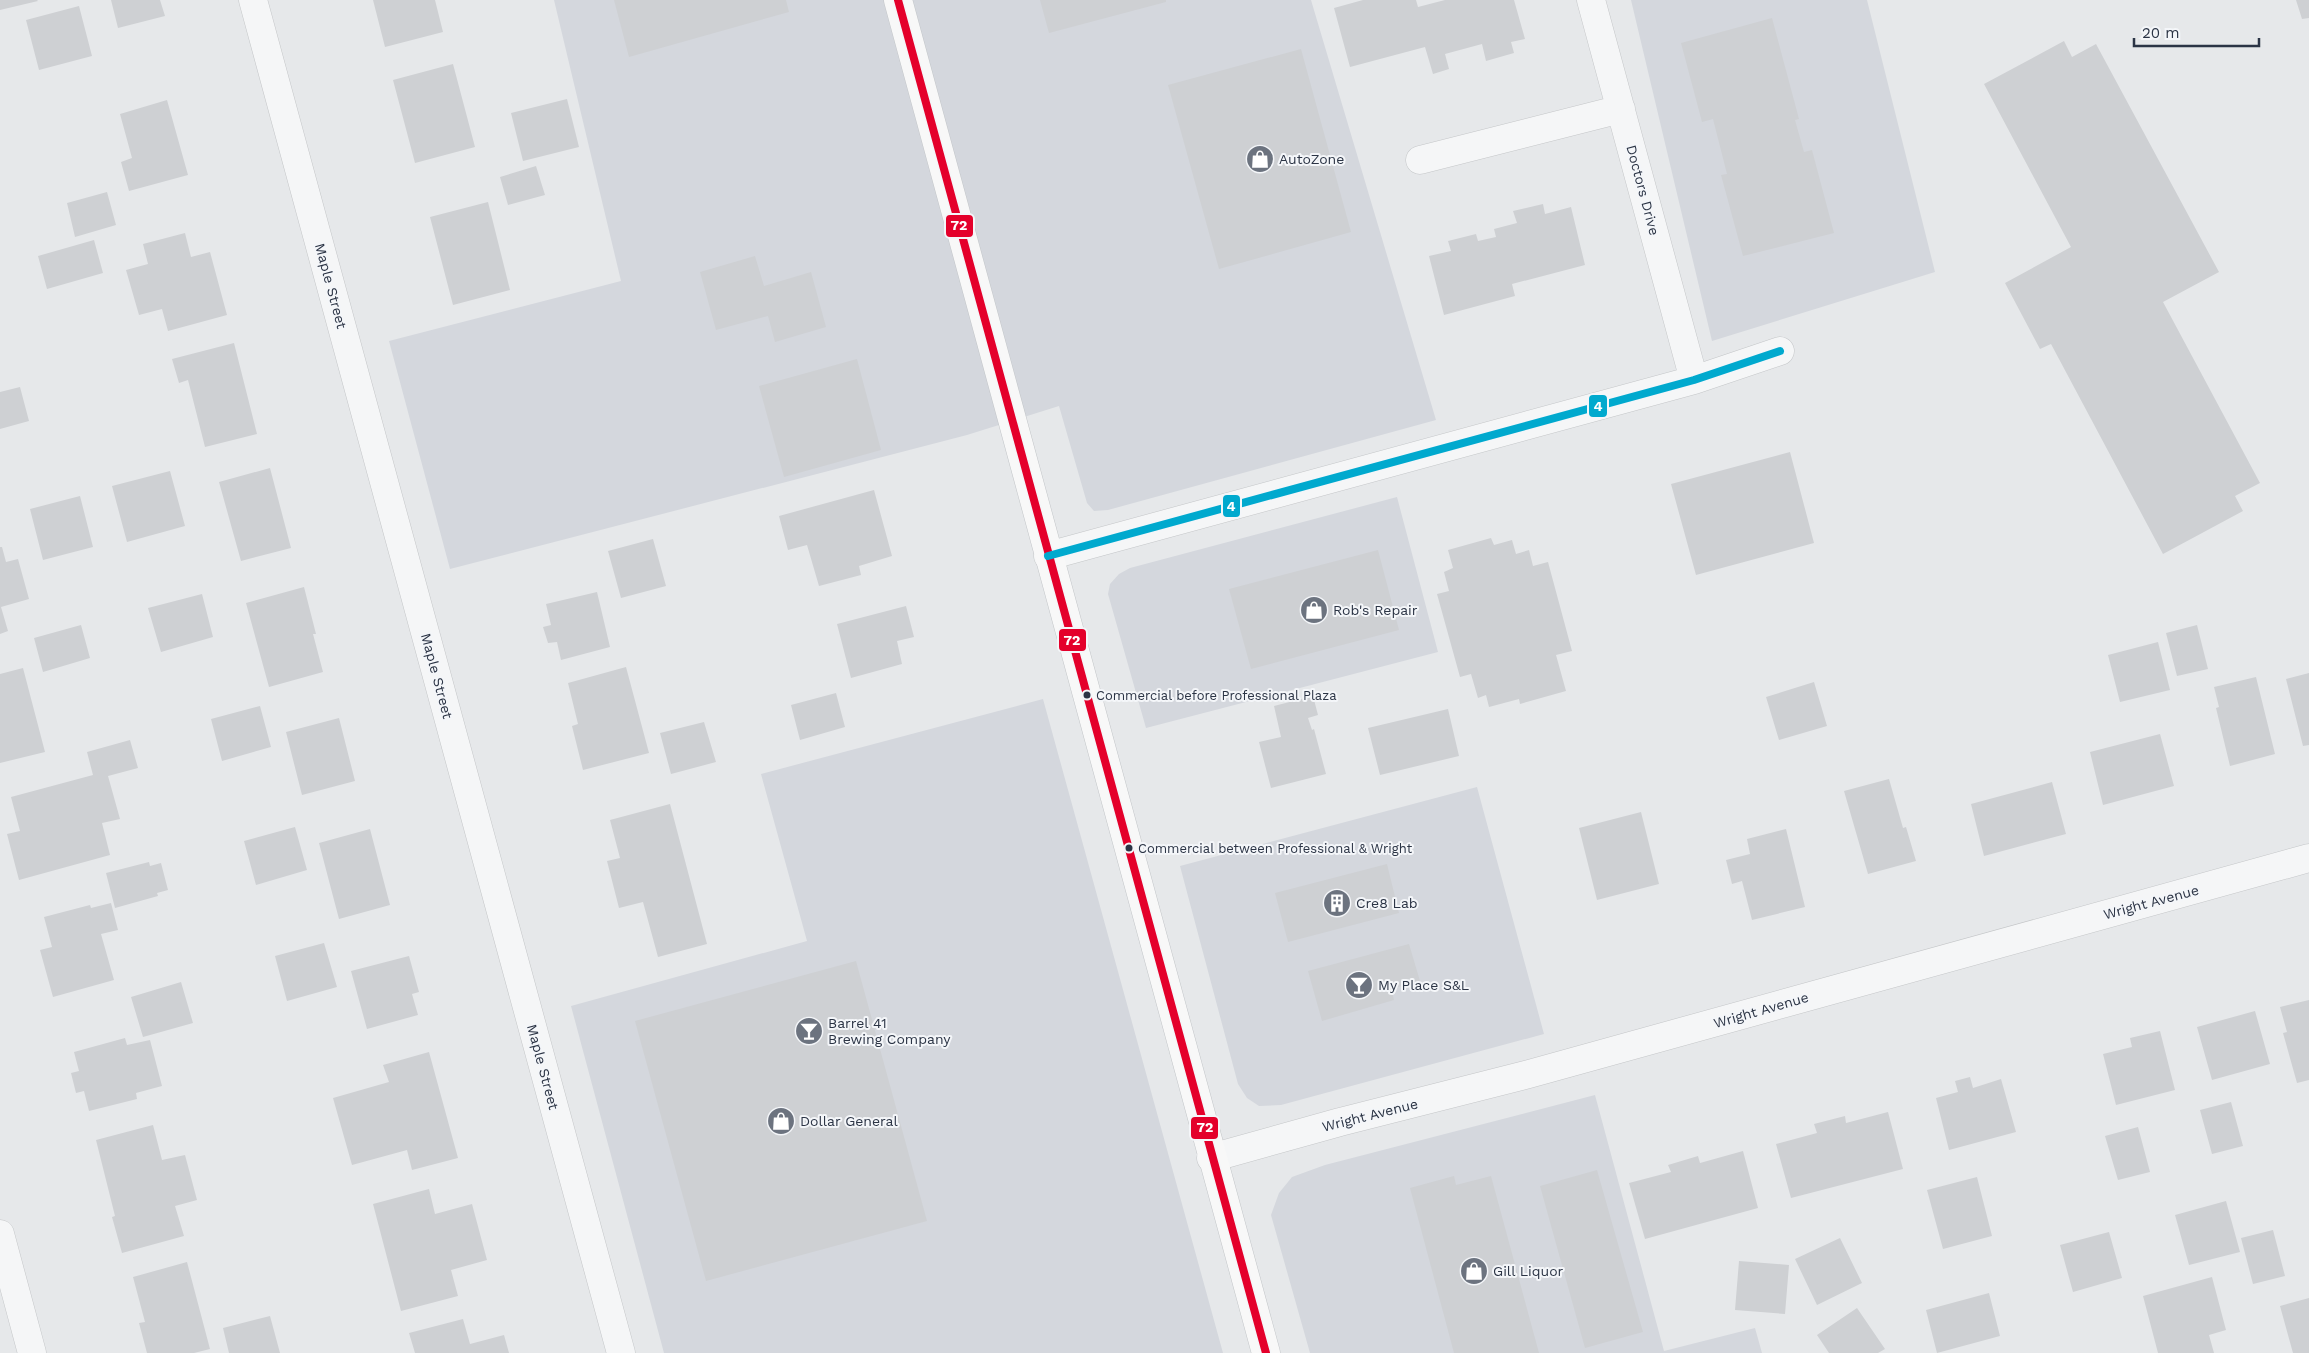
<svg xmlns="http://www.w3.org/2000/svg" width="2309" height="1353" viewBox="0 0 2309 1353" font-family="'Work Sans',sans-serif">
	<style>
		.built { fill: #d4d7dd }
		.building { fill: #ced0d3 }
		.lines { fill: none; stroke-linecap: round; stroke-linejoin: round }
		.minor-casing { stroke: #c4c6c8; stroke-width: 29 }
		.major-casing { stroke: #c2c5c8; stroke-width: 29 }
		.minor { stroke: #f5f6f7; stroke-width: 28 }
		.major { stroke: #f8f8f8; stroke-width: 28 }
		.bus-1-casing { stroke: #f4f6f9; stroke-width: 11 }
		.bus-2-casing { stroke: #f4f6f9; stroke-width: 11 }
		.bus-1 { stroke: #e4002b; stroke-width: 8 }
		.bus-2 { stroke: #00a9ce; stroke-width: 8 }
		.bus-dot { fill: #2b3445; stroke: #f4f6f9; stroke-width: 2 }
		.labels { text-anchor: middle; stroke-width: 4; stroke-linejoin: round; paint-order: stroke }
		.bus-label { font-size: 13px; fill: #2b3445; stroke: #f4f6f9; text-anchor: start }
		.poi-label { font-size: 14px; fill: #2b3445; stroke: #f4f6f9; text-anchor: start }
		.street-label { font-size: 14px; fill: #2b3445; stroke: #f4f6f9 }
		.line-badge { stroke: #f4f6f9; stroke-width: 2 }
		.badge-label { font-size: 14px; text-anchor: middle; font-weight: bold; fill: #fff }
	</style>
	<rect width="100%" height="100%" fill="#e6e8ea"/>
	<path class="built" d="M554,0h757l125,420 -328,90 -14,1 -7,-8 -28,-97 -92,29 -517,134 -61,-228 232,-60z
		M1631,0h236l68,272 -223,69z
		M1397,497l41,155 -292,76 -38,-134 2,-10 9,-10 11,-6z
		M1043,699l180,654h-559l-93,-347 236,-65 -46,-167z
		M1477,787l67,247 -263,71 -22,1 -12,-8 -9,-14 -58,-218z
		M1595,1095l69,256 91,-23 7,25h-452l-39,-138 8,-22 13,-16 33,-12z"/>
	<path class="building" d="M0,0h37l1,1 -38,9z
		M111,0h49l5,16 -47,12z
		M373,0h62l8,32 -58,15z
		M614,0h172l3,12 -160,45z
		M1040,0h126v2l-117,31z
		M1363,0h53l2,7 27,-7h69l11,39 -14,3 3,11 -28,8 -4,-17 -37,10 4,15 -16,5 -8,-27 -75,20 -16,-59z
		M2296,0h13v18l-7,1z
		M79,6l13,50 -53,14 -13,-50z
		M1772,18l27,101 -4,1 9,32 8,-2 22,83 -91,23 -22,-81 6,-1 -14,-55 -11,3 -21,-79z
		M2064,41l8,16 24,-13 123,228 -56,30 97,181 -25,13 8,15 -80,43 -112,-210 -11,5 -35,-66 66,-36 -87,-163z
		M1301,49l50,183 -132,37 -51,-184z
		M453,64l22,83 -60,16 -22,-83z
		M567,99l12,48 -56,14 -12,-48z
		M167,100l21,75 -59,16 -8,-29 11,-4 -12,-44z
		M536,166l9,29 -37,10 -8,-28z
		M107,192l9,33 -41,12 -8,-34z
		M488,202l22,88 -57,15 -23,-88z
		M1543,204l2,10 26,-7 14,58 -73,19 3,12 -71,19 -15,-59 22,-5 -3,-10 28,-7 2,7 18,-4 -2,-8 23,-6 -4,-12z
		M185,233l6,24 19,-5 17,63 -59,16 -6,-22 -23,6 -13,-45 22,-6 -5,-20z
		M94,240l9,33 -56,16 -9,-33z
		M755,256l9,30 47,-14 15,55 -51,15 -7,-26 -52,14 -16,-58z
		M234,343l23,91 -52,13 -17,-67 -9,3 -7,-24z
		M857,359l24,91 -97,27 -25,-91z
		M20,387l9,34 -29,8v-37z
		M1790,452l24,91 -118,32 -25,-91z
		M270,468l21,80 -50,13 -22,-79z
		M170,471l15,55 -58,16 -15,-56z
		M874,490l18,66 -33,10 2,9 -42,11 -12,-41 -19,5 -9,-34z
		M80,496l13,51 -50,13 -13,-51z
		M1491,538l3,7 18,-5 4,14 13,-4 4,16 15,-4 24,89 -16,4 10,36 -46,13 -1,-5 -30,8 -3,-12 -8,3 -7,-24 -11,3 -23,-83 12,-3 -5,-19 9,-4 -5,-18z
		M653,539l13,47 -45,12 -13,-47z
		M0,547h2l4,15 12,-3 11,40 -28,8 7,24 -8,3z
		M1378,550l21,80 -148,39 -22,-80z
		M304,587l12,47h-3l10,38 -54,15 -23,-84z
		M597,592l13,55 -49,13 -4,-18 -9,1 -5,-16 8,-2 -5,-21z
		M202,594l11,43 -52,15 -13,-44z
		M906,606l8,31 -17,4 5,23 -51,14 -14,-54z
		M81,625l9,33 -47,14 -9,-34z
		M2197,625l11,44 -31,7 -11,-43z
		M2158,642l12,48 -50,12 -12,-47z
		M626,667l23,86 -66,17 -11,-44 6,-2 -10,-41z
		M23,668l22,84 -45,11v-89z
		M2309,673v72l-6,1 -17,-67z
		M2256,677l19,77 -45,12 -14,-58 3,-1 -5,-20z
		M1814,682l13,44 -48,14 -13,-43z
		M836,693l9,34 -45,13 -9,-35z
		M1313,696l5,19 -10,3 4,12 2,-1 12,45 -55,14 -12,-46 22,-5 -7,-31z
		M260,706l11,41 -49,14 -11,-42z
		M1448,709l11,47 -79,19 -12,-47z
		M339,718l16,63 -53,14 -16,-63z
		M704,722l12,40 -45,12 -11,-41z
		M2160,734l14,52 -71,19 -13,-53z
		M130,740l8,28 -30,8 12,43 -18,4 8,32 -91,25 -12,-46 13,-3 -9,-34 82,-22 -6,-23z
		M1889,779l14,49 3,-1 10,34 -48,13 -24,-83z
		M2052,782l14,52 -82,22 -13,-52z
		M670,804l37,140 -49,13 -15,-55 -24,6 -12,-47 13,-3 -10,-38z
		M1641,812l18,72 -62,16 -18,-72z
		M295,827l12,43 -51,15 -12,-44z
		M370,829l20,76 -51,14 -20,-76z
		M1786,829l19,78 -53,13 -10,-39 -10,3 -6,-24 24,-6 -3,-15z
		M149,862l1,4 11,-3 7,27 -11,3 1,3 -43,12 -9,-35z
		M1387,864l12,49 -111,29 -13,-49z
		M111,903l7,27 -17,4 13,46 -61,17 -13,-47 12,-3 -8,-30 46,-12 1,3z
		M324,943l13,44 -50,14 -12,-45z
		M1409,944l11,37 -29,8 3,11 -72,21 -14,-50z
		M409,956l10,36 -7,2 6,21 -51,14 -16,-58z
		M856,961l71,260 -221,60 -71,-260z
		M181,982l12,41 -50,14 -12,-40z
		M2309,1000v80l-12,3 -14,-50 4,-1 -7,-25z
		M2255,1011l15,53 -58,16 -15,-53z
		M2160,1031l15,59 -59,15 -13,-51 29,-7 -2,-9z
		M125,1038l2,7 23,-5 12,46 -26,7 1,6 -48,12 -5,-20 -8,2 -5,-20 8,-2 -5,-19z
		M429,1052l29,106 -46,12 -5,-20 -55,15 -19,-67 56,-16 -6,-17z
		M1970,1077l3,11 28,-9 15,53 -67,18 -13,-52 22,-6 -3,-11z
		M2231,1102l12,44 -31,8 -12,-44z
		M1888,1112l15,57 -112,29 -15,-54 41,-11 -3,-9 31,-8 1,7z
		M153,1125l9,35 23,-5 12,45 -22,6 9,30 -62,17 -10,-36 3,-1 -19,-76z
		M2138,1127l12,45 -32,8 -13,-44z
		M1743,1151l15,57 -113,31 -16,-56 42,-11 -3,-7 30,-9 2,7z
		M1597,1170l46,162 -58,16 -45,-162z
		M1454,1176l2,9 35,-9 48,177h-85l-44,-165z
		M1977,1177l15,59 -49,13 -16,-59z
		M429,1189l6,25 37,-10 15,56 -36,10 7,26 -57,15 -28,-107z
		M2226,1201l14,51 -51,13 -14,-50z
		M2273,1230l12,46 -32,8 -12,-46z
		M2109,1232l13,46 -49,14 -13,-47z
		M1840,1238l22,45 -45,22 -22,-46z
		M1739,1261l50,4 -4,49 -50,-4z
		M187,1262l23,87 -16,4h-47l-8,-30 6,-1 -12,-45z
		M2212,1277l14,53 -17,5 5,18h-56l-15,-57z
		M1989,1293l11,43 -63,17 -11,-43z
		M2309,1298v55h-16l-13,-47z
		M1857,1308l28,41 -7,4h-49l-12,-18z
		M270,1316l10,37h-51l-6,-25z
		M463,1319l7,25 34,-9 5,18h-94l-6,-20z"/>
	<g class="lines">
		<g class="minor-casing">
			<path id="minor" d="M253,0l368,1353
				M1591,0l103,380
				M1420,160l201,-51
				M1048,556l646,-176 86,-29
				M1211,1158l129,-36 189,-48 780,-216
				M0,1234l32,119"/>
		</g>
		<g class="major-casing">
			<path id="major" d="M898,0l368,1353"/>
		</g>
		<use href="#minor" class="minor"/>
		<use href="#major" class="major"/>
		<g class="bus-1-casing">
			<path id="bus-1" d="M898,0l368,1353"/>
		</g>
		<g class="bus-2-casing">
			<path id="bus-2" d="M1048,556l646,-176 86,-29"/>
		</g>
		<use href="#bus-1" class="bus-1"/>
		<use href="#bus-2" class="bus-2"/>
	</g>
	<defs>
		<g id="shop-disc" transform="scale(1.4375)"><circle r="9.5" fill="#6c737f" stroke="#f4f6f9"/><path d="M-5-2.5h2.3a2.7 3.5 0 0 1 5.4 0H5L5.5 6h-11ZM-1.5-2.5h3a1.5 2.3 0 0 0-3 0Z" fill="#fff"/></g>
		<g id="building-disc" transform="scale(1.4375)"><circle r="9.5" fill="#6c737f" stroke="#f4f6f9"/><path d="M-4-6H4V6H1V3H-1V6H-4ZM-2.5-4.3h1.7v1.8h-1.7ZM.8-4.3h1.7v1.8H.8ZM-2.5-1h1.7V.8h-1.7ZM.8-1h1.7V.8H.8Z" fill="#fff"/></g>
		<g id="bar-disc" transform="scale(1.4375)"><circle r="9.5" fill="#6c737f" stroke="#f4f6f9"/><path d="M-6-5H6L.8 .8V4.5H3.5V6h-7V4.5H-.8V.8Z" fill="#fff"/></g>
	</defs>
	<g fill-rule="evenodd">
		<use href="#shop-disc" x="1260" y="159"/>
		<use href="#shop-disc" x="1314" y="610"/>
		<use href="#building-disc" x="1337" y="903"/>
		<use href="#bar-disc" x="1359" y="985"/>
		<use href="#bar-disc" x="809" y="1031"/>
		<use href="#shop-disc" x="781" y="1121"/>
		<use href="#shop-disc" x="1474" y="1271"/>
	</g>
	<g class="bus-dot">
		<circle cx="1087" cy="695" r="4.5"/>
		<circle cx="1129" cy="848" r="4.5"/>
	</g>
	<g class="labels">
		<g class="bus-label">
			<text x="1096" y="700">Commercial before Professional Plaza</text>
			<text x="1138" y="853">Commercial between Professional &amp; Wright</text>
		</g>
		<g class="poi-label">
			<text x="1279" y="164">AutoZone</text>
			<text x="1333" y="615">Rob's Repair</text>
			<text x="1356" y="908">Cre8 Lab</text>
			<text x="1378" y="990">My Place S&amp;L</text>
			<text x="828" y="1028">Barrel 41<tspan x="828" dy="16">Brewing Company</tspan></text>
			<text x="800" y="1126">Dollar General</text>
			<text x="1493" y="1276">Gill Liquor</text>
		</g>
		<g class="street-label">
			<text transform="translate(1643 190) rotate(75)" y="5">Doctors Drive</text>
			<text transform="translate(331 286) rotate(75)" y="5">Maple Street</text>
			<text transform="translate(437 676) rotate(75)" y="5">Maple Street</text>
			<text transform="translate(2151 902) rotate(-15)" y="5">Wright Avenue</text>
			<text transform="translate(1761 1010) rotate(-16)" y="5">Wright Avenue</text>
			<text transform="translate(543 1067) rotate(75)" y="5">Maple Street</text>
			<text transform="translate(1370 1115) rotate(-14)" y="5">Wright Avenue</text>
		</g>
	</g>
	<g class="line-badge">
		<rect x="945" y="214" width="29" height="24" rx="5" fill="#e4002b"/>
		<rect x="1588" y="394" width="20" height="24" rx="5" fill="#00a9ce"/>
		<rect x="1222" y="494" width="19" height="24" rx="5" fill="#00a9ce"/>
		<rect x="1058" y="628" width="29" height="24" rx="5" fill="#e4002b"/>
		<rect x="1190" y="1116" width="29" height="24" rx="5" fill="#e4002b"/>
	</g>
	<g class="badge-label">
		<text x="959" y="230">72</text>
		<text x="1598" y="411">4</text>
		<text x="1231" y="511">4</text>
		<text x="1072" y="645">72</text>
		<text x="1205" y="1132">72</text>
	</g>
	<path d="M2134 38v8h125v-8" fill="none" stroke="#2b3445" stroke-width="2.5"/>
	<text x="2142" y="38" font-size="15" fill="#2b3445" stroke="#f4f6f9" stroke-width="4" paint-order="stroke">20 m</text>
</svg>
